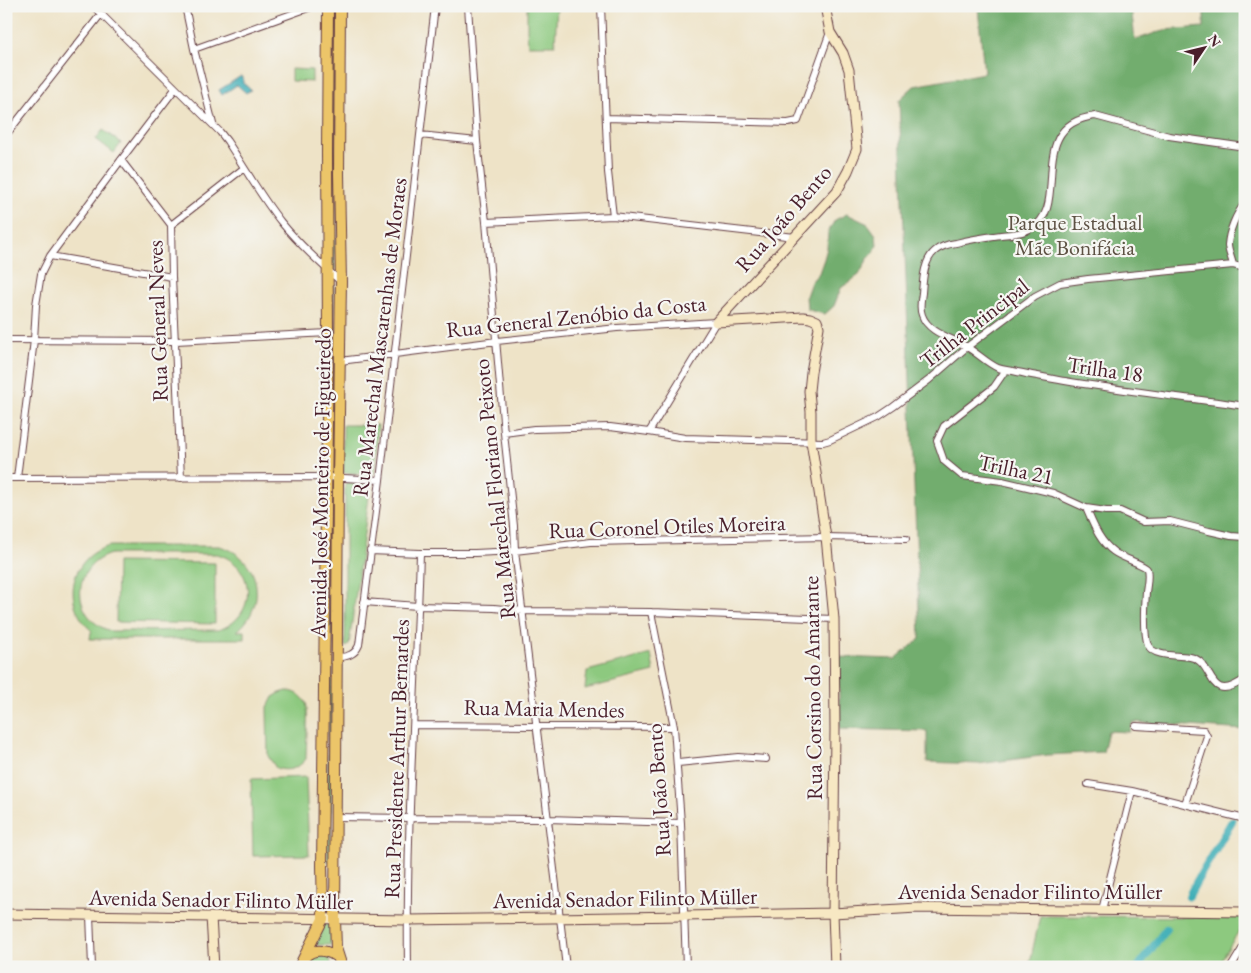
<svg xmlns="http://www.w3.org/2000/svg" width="1251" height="973" viewBox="0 0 1251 973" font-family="'EB Garamond',serif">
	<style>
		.green { fill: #8dc97f; stroke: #6c7455; fill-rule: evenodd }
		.forest { fill: #72ad6e; stroke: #5e664c }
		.water { fill: #3fafb7; stroke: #446771 }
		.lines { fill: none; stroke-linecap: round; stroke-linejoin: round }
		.canal { stroke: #3fafb7; stroke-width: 8 }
		.street-casing { stroke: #633c42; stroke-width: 8 }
		.secondary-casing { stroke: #633c42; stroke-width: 11 }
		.primary-casing { stroke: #633c42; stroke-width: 12 }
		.street { stroke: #fff; stroke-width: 6 }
		.secondary { stroke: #f7e8c3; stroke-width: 9 }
		.primary { stroke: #ecc569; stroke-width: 10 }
		.labels { text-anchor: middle; stroke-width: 4.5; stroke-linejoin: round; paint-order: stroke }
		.street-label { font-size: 22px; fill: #4a1f2b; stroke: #f6f6f2 }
		.park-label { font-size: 22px; fill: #5e5244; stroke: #f6f6f2 }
	</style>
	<rect width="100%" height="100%" fill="#f6f6f2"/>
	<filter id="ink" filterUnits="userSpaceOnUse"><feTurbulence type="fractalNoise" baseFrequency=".02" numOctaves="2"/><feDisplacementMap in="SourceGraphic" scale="10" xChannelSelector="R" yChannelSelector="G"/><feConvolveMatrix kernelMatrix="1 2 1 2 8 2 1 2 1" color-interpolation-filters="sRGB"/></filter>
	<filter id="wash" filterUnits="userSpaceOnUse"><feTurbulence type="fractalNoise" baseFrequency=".0096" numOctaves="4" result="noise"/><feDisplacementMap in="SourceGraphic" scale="20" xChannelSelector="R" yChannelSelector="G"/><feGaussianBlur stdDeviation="1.12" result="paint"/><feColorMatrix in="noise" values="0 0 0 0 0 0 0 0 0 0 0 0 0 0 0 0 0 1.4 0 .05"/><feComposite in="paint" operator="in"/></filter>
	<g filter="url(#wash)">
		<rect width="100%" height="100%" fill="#eee3c7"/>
		<path class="green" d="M331,6h5l-1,183v81h-3z
			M527,6h30l-2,39h-27l-1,-15z
			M291,69l21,1v12l-21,-1z
			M103,130l18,13 -7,10 -18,-14z
			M333,284l1,1 -1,141 1,47 -5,2z
			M343,425h35l-4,49 -31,-1z
			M347,482l21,2 2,5 -21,156 -3,2 -1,-2v-161z
			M330,484h4l-3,377 -2,1 -2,-1z
			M110,546h109c41,10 50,59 18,85h8v8h-155l1,-7 1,-1c-31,-26 -23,-75 18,-85zM111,554h106c40,11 41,64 1,76l-107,1c-40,-12 -41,-65 0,-77z
			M117,562l98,1v61l-99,-2z
			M651,654l3,18 -69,17 2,-18z
			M287,691c8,0 15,4 19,12 3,7 0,45 0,56 -8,10 -18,13 -30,9l-8,-12 -1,-47 6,-12 7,-4z
			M306,777l3,78 -56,1 -2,-77z
			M1040,916l201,1 4,4 -28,46h-188z
			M324,924h6l1,21h-15z
			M319,954l10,3 3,10h-27l4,-9z"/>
		<path class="forest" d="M984,6h147l4,34 29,-10 40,-3v-15l29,-6h12v724l-112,-8 -4,10 -21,-1 -5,21 -55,3 -70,9 -51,-2v-31l-87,-2 -2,-72 57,2 25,-20 -21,-539 15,-14 70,-13 -6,-66z
			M847,214l21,10 8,11 1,10 -3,7 -7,8 -8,15 -18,13 -7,18 -9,8 -10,-2 -8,-3 -1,-13 5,-14 8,-9 5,-14 3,-11 1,-16 7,-12z"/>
		<path class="water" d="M241,76l3,5 -2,1 9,8 -5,3 -9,-8 -15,10 -3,-5z"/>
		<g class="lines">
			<path class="canal" d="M1189,896c13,-26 29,-50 43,-75
				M1138,967l28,-38"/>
		</g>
	</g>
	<g filter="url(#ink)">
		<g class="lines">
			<g class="street-casing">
				<path id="street" d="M93,6l127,126 7,9c18,27 34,56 54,81 18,22 39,41 60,60
					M185,6l9,43 19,75
					M468,6l9,135 9,81 18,211 10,93 1,25 51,416
					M601,6l7,166 5,44
					M194,49l120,-43
					M606,118l182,5 10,-2 32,-89
					M6,135l95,-121
					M420,135l57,6
					M1245,147l-76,-11 -74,-20c-72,9 -22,92 -65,113 -9,5 -19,5 -29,6 -15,2 -30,4 -45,8 -7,1 -15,3 -21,8 -11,9 -12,28 -13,42 -1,7 -3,15 0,22 6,18 31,23 45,32 10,6 21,17 31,21 5,2 10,2 15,3 17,4 35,7 52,10 37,6 75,11 112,16 23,3 46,5 68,9
					M121,160l50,65
					M486,222l127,-6 182,21
					M50,256l122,21
					M1233,265c-1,-6 -5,-14 -5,-20 1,-14 8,-31 17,-42
					M6,340l170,1 152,-8
					M340,361l157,-20 120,-13 99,-6
					M1005,370l-2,4 -9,13 -50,39 -7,15 7,20 18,15 40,5 51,12 33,15 20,3h14l24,11 26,-1 39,10 22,5 14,1
					M649,432l67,-110
					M504,433l30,-4 76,-2 39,5 36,6 138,4 7,-2 48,-23 15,-10 36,-27 38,-33 68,-51 25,-13 28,-4 145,-14 12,3
					M6,478l320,-1 54,3
					M17,478l17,-138 2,-35 5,-31 9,-18 71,-96 54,-71
					M181,478l-9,-201 -1,-52 73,-57
					M1086,508c7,16 13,33 28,44 6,5 31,13 33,17 2,7 0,16 -1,23 -1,14 -3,40 2,53 5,12 30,10 42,12 26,4 15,50 55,22
					M370,551l50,2h55l40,-2 76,-9 235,-5 80,2
					M364,602l54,4 76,2 29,3 128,1 183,7
					M651,612l23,115 7,96 5,144
					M337,657c10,0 18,-2 22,-12l21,-165 55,-474
					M414,725l260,2
					M1136,726l68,4 3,6 -22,68
					M678,763l60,-6 28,2
					M1088,784l44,7 113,28
					M335,817l75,1 137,1 134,4
					M1102,910l30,-119
					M90,915l2,52
					M408,967c-2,-138 8,-276 12,-414
					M1231,967l14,-23"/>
			</g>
			<g class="secondary-casing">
				<path id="secondary" d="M716,322l87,-5 7,1 7,3 2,6 -8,45 -2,19 2,21v29l15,96 8,82 1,111 -2,183 2,54
					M716,322l121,-131 11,-20 9,-22 -8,-79 -6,-17 -13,-21 -5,-26
					M6,914l402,6 276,-4 149,-3 84,-5 328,4
					M211,917l3,50"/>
			</g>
			<g class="primary-casing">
				<path id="primary" d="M340,6l-1,168 2,108 -3,196 -3,441 1,29 6,19
					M305,957c9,-10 24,-7 34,2
					M299,967l24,-48 -1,-53 6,-533 -1,-180 1,-147"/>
			</g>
			<use href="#street" class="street"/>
			<use href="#secondary" class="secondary"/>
			<use href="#primary" class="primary"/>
		</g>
	</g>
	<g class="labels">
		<g class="street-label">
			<text transform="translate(783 218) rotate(-49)" y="8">Rua João Bento</text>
			<text transform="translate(576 316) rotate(-6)" y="8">Rua General Zenóbio da Costa</text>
			<text transform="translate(157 321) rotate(-92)" y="8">Rua General Neves</text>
			<text transform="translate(974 323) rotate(-38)" y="8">Trilha Principal</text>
			<text transform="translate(379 337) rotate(-83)" y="8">Rua Marechal Mascarenhas de Moraes</text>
			<text transform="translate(1105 369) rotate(8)" y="8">Trilha 18</text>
			<text transform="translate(1016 469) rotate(12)" y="8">Trilha 21</text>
			<text transform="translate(320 483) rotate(-89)" y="8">Avenida José Monteiro de Figueiredo</text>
			<text transform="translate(494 489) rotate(-96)" y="8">Rua Marechal Floriano Peixoto</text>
			<text transform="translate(667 526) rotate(-2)" y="8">Rua Coronel Otiles Moreira</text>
			<text transform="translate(812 688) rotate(-91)" y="8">Rua Corsino do Amarante</text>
			<text transform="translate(544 708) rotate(1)" y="8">Rua Maria Mendes</text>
			<text transform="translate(396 759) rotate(-88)" y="8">Rua Presidente Arthur Bernardes</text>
			<text transform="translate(658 790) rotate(-94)" y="8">Rua João Bento</text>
			<text x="1030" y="899">Avenida Senador Filinto Müller</text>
			<text transform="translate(625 898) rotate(-1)" y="8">Avenida Senador Filinto Müller</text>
			<text transform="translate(221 899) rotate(1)" y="8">Avenida Senador Filinto Müller</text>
		</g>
		<g class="park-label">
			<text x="1075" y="230">Parque Estadual<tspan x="1075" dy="25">Mãe Bonifácia</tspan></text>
		</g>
	</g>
	<rect width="1251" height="973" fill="none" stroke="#f6f6f2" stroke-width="25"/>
	<g transform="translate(1204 48) rotate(55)" stroke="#f6f6f2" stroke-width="4" paint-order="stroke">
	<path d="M0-4L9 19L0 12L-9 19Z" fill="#4a1f2b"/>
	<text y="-8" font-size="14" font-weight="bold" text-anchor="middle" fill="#4a1f2b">N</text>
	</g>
</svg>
